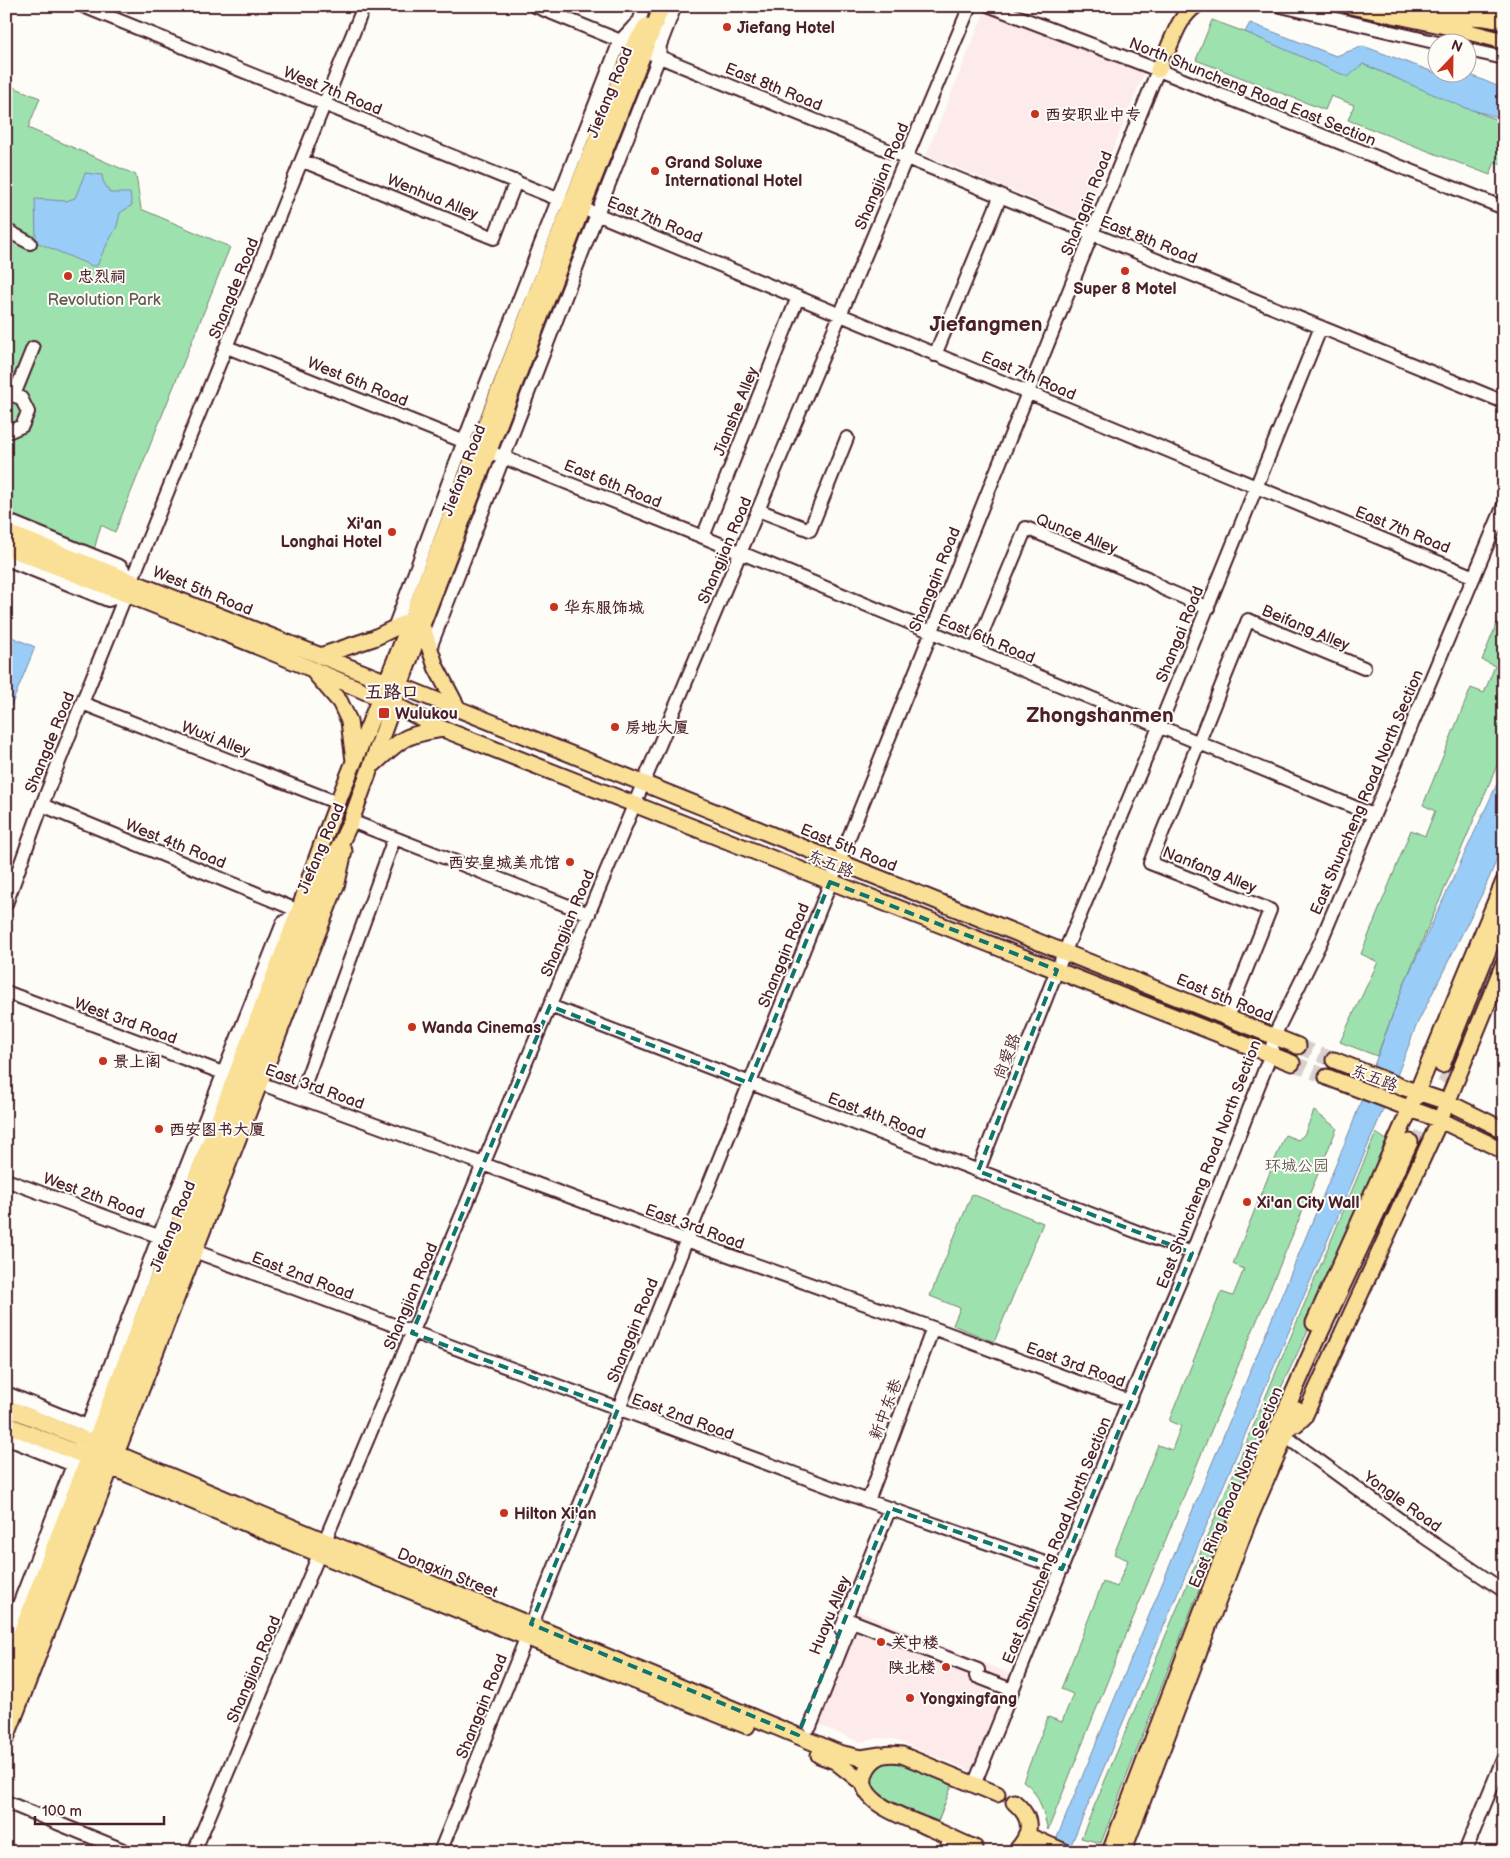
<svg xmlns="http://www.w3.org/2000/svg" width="1510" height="1858" viewBox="0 0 1510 1858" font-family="'Balsamiq Sans','LXGW WenKai TC',sans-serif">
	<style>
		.built { fill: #fdebec }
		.green { fill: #9de2ae; stroke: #74806c }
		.water { fill: #99cdf7; stroke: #7987a5 }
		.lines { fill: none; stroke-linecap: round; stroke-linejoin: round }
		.major-tunnel { stroke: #d9d0ce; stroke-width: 15; stroke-dasharray: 15 8; stroke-linecap: butt }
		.minor-casing { stroke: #4a1f2b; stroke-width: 16 }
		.major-casing { stroke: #4a1f2b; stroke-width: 19 }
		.minor { stroke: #fdfcf7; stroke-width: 12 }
		.major { stroke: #fadf96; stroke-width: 15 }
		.marked { fill: none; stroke: #0f766e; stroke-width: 4; stroke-dasharray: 10 6; stroke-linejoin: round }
		.poi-dot { fill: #c8321e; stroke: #fdfcf7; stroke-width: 2 }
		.labels { text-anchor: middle; stroke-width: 4; stroke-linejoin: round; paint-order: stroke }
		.poi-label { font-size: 16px; font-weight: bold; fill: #4a1f2b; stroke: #fdfcf7; text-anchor: start }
		.street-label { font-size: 16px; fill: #4a1f2b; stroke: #fdfcf7 }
		.park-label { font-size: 16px; fill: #635a52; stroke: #fdfcf7 }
		.neighbourhood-label { font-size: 18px; font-weight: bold; fill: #4a1f2b; stroke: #fdfcf7 }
		.district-label { font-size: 21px; font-weight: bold; fill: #4a1f2b; stroke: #fdfcf7 }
	</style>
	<rect width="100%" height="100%" fill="#fdfcf7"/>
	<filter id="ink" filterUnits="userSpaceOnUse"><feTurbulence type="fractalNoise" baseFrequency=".02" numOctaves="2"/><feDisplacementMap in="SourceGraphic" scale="10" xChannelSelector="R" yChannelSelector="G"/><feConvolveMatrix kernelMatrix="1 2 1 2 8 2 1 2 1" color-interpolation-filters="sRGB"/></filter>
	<g filter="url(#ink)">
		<path class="built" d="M986,8l158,65 -60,147 -158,-65z
			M853,1609l161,66 -40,97 -81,-33 -14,-1 -19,4 -53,-22z"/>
		<path class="green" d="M1212,20l60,22 91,22 141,59v42l-9,-3 -5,13 -142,-55 6,-15 -23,-9 -6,14 -129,-50z
			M6,84l34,14 -12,30 108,47 5,34 89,38 -115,285 -14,-7 -7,25 -88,-35z
			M1504,606v143l-100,235 -27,72 -37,-14 38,-80 -17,-8 50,-124 14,6 10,-25 -12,-6 48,-117 13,5 11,-27 -13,-6z
			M1314,1111l23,17 -216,519 -73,183c-5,-17 -9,-40 -25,-49l25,-64 14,5 11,-28 -12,-5 42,-107 14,5 11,-27 -14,-6 44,-109 14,5 9,-24 -12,-5 52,-129 12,4 11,-27 -11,-5 52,-129 13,5 6,-5z
			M1376,1133l12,8 -82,194 -46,97 -159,411 -20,-5z
			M972,1194l71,29 -49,119 -41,-17 7,-17 -30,-12z
			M890,1761l10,2 52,22 -14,36c-13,-5 -57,-20 -63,-30 -3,-4 -3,-11 -2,-15 3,-8 10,-13 17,-15z"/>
		<path class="water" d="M1250,23l86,33 27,-10 73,27h30l38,16v30l-39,-11 -102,-44 -15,13 -103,-45z
			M85,173l17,2 1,6 7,12h20l2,12 -12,8 -3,13 -15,28 -5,12h-5l-56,-24 -1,-43 31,2 9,-3z
			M12,637l23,10 -24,59 -5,-2v-53z
			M1504,769v74l-21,49 -66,132 -26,67 -323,761h-17l300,-724 53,-144z"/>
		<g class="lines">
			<path class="major-tunnel" d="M1298,1046l36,14
				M1292,1063l35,14
				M1417,1147l34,-78"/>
			<g class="minor-casing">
				<path id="minor" d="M83,6l482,196
					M535,6l969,396
					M990,6l168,64 346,138
					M1281,6l157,37
					M1480,6l24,5
					M636,32l8,-26
					M1468,50l36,8
					M303,161l191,77 22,-57
					M582,208l892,369
					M6,230l24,13
					M227,347l476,190 670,278
					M935,355l66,-160
					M6,393l15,5 7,14 -6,14 -14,6 -2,-1
					M14,395l19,-47
					M758,510l52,20 37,-92
					M6,520l115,47 10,15
					M703,537l95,-240
					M6,559l102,41 19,-6
					M394,628l70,-187 156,-400 17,-18
					M430,648l167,-434 62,-157 1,-12 15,-39
					M975,650l51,-122 121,50 17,11 44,19
					M82,703l256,100
					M351,821l238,93
					M6,904l36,-99 40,-102 282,-697
					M6,992l225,84
					M550,1006l642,247
					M1227,1017l43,-107 -120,-47 98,-243 116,48
					M251,1080l232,84 203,76 247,88 196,73
					M300,1097l94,-258
					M978,1171l79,-201 102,-243 162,-400
					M6,1180l160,59
					M186,1248l682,253 194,68
					M6,1393l81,33
					M1285,1436l126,92 93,63
					M6,1438l67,27
					M868,1501l65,-173
					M841,1629l49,-121
					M6,1638l67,-173 86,-229 124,-313 16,-12 -257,-106
					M810,1727l42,-106 126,49 -2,6 36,14
					M974,1785l155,-384 63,-148 79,-199 3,-18 47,-95 183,-436
					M6,1802l122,50
					M194,1852l776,-1846
					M440,1852l718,-1782
					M945,1852l5,-14
					M1465,1852l39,-95"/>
			</g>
			<g class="major-casing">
				<path id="major" d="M1350,6l95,20 59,15
					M1405,6l49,13
					M1443,15l42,3 19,3
					M1168,49c7,-16 12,-32 27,-43
					M1158,70l3,-6
					M6,532l381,150 14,4 897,360
					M6,547c125,49 250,97 372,150 22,10 43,22 65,32l849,334
					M422,625l14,42 22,42
					M320,656l54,-18 37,-18
					M315,673l25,29 9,19 5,40
					M374,764c28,-26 30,-29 69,-35
					M1334,1060l68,27 45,15 57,28
					M1442,1065l62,-154
					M1327,1077l113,43 64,31
					M1314,1323l96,-214 94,-228
					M6,1407l87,36
					M6,1424l81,33
					M1296,1424l8,-7 136,-297 64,-157
					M108,1450l217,91 107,43 407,169 22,5 19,-3
					M101,1463l218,91 428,172
					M6,1672l293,-761c31,-99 75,-194 112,-291 73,-192 146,-383 222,-573l13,-21
					M6,1703l176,-457 67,-166 76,-203 26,-56 71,-196 160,-417 80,-202
					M6,1738l331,-855 7,-32
					M819,1755l16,6 29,23
					M1014,1802c19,16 19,31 1,50
					M1026,1835l39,17
					M975,1848c-15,-6 -30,-14 -45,-20 -22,-10 -83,-27 -62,-61 9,-13 20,-14 34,-12l95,39
					M1110,1852l127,-333 84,-188 89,-189
					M1123,1852l124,-328 50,-115"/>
			</g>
			<use href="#minor" class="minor"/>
			<use href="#major" class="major"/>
		</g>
	</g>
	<path class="marked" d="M830,882l227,88 -79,201 214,82 -130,316 -172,-61 -92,227 -267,-111 87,-215 -206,-76 138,-327 199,77z"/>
	<g class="poi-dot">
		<circle cx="727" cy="27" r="5"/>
		<circle cx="1035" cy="114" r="5"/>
		<circle cx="655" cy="171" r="5"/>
		<circle cx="1125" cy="271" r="5"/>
		<circle cx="68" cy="276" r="5"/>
		<circle cx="392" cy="532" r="5"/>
		<circle cx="554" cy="607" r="5"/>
		<rect x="378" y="707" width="12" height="12" rx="2.5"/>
		<circle cx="615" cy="727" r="5"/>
		<circle cx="570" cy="862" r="5"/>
		<circle cx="412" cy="1027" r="5"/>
		<circle cx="103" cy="1061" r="5"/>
		<circle cx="159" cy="1129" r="5"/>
		<circle cx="1247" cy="1202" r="5"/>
		<circle cx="504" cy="1513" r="5"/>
		<circle cx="881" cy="1642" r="5"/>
		<circle cx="946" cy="1667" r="5"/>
		<circle cx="910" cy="1698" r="5"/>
	</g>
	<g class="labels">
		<g class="poi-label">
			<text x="737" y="33">Jiefang Hotel</text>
			<text x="1045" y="120">西安职业中专</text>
			<text x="665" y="168">Grand Soluxe<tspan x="665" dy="18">International Hotel</tspan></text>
			<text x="78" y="282">忠烈祠</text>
			<text x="1125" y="294" text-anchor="middle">Super 8 Motel</text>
			<text x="382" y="529" text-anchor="end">Xi'an<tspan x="382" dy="18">Longhai Hotel</tspan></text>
			<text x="564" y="613">华东服饰城</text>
			<text x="395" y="719">Wulukou</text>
			<text x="625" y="733">房地大厦</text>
			<text x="560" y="868" text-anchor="end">西安皇城美术馆</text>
			<text x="422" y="1033">Wanda Cinemas</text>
			<text x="113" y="1067">景上阁</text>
			<text x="169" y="1135">西安图书大厦</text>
			<text x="1257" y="1208">Xi'an City Wall</text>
			<text x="514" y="1519">Hilton Xi'an</text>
			<text x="891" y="1648">关中楼</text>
			<text x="936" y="1673" text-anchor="end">陕北楼</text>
			<text x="920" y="1704">Yongxingfang</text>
		</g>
		<g class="street-label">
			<text transform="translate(774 86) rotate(22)" y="6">East 8th Road</text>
			<text transform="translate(333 90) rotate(22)" y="6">West 7th Road</text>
			<text transform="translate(1253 91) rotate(22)" y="6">North Shuncheng Road East Section</text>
			<text transform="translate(609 92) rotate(-68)" y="6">Jiefang Road</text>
			<text transform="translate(881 176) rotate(-67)" y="6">Shangjian Road</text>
			<text transform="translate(433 196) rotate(22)" y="6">Wenhua Alley</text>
			<text transform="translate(1086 203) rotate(-68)" y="6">Shangqin Road</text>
			<text transform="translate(655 219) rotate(22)" y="6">East 7th Road</text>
			<text transform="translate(1149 239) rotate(22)" y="6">East 8th Road</text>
			<text transform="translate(233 288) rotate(-68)" y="6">Shangde Road</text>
			<text transform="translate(1029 375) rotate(23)" y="6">East 7th Road</text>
			<text transform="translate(358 381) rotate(22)" y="6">West 6th Road</text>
			<text transform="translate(735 411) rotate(-68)" y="6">Jianshe Alley</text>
			<text transform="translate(463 470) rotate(-69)" y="6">Jiefang Road</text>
			<text transform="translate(613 483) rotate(22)" y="6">East 6th Road</text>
			<text transform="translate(1403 529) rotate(22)" y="6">East 7th Road</text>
			<text transform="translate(1077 533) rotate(21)" y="6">Qunce Alley</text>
			<text transform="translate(724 550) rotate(-67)" y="6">Shangjian Road</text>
			<text transform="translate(934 579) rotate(-68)" y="6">Shangqin Road</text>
			<text transform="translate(203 590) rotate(22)" y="6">West 5th Road</text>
			<text transform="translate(1306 627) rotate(23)" y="6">Beifang Alley</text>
			<text transform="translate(1179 634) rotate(-68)" y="6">Shangai Road</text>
			<text transform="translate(987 638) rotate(23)" y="6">East 6th Road</text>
			<text transform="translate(216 738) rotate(21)" y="6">Wuxi Alley</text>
			<text transform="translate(49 742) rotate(-68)" y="6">Shangde Road</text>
			<text transform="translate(1366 792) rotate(-67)" y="6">East Shuncheng Road North Section</text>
			<text transform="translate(176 843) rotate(22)" y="6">West 4th Road</text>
			<text transform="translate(849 847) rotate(22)" y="6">East 5th Road</text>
			<text transform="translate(320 848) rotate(-67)" y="6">Jiefang Road</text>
			<text transform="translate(831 863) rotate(22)" y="6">东五路</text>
			<text transform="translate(1210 869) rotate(22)" y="6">Nanfang Alley</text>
			<text transform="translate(567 923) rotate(-67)" y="6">Shangjian Road</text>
			<text transform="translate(783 955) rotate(-68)" y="6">Shangqin Road</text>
			<text transform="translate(1225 997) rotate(22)" y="6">East 5th Road</text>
			<text transform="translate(126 1020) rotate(20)" y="6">West 3rd Road</text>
			<text transform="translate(1006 1056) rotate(-69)" y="6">尚爱路</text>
			<text transform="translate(1375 1077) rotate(21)" y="6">东五路</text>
			<text transform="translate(315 1086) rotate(20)" y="6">East 3rd Road</text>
			<text transform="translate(877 1115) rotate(21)" y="6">East 4th Road</text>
			<text transform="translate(1208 1164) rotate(-69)" y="6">East Shuncheng Road North Section</text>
			<text transform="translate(94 1195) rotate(20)" y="6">West 2th Road</text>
			<text transform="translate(172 1226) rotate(-68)" y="6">Jiefang Road</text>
			<text transform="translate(695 1226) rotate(20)" y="6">East 3rd Road</text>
			<text transform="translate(303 1275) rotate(21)" y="6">East 2nd Road</text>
			<text transform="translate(410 1296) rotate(-67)" y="6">Shangjian Road</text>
			<text transform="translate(632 1330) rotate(-68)" y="6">Shangqin Road</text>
			<text transform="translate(1076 1364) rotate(20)" y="6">East 3rd Road</text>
			<text transform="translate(885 1409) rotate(-69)" y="6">新中东巷</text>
			<text transform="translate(683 1416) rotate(20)" y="6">East 2nd Road</text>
			<text transform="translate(1235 1487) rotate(-67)" y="6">East Ring Road North Section</text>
			<text transform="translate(1403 1501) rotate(36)" y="6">Yongle Road</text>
			<text transform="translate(1056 1540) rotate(-68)" y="6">East Shuncheng Road North Section</text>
			<text transform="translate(448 1572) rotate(22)" y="6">Dongxin Street</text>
			<text transform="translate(829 1615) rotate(-68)" y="6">Huayu Alley</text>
			<text transform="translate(253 1669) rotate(-67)" y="6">Shangjian Road</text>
			<text transform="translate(481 1706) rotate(-68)" y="6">Shangqin Road</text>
		</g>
		<g class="park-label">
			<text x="104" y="305">Revolution Park</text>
			<text x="1297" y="1171">环城公园</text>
		</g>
		<g class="neighbourhood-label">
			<text x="392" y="698">五路口</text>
		</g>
		<g class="district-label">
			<text x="986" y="331">Jiefangmen</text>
			<text x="1100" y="722">Zhongshanmen</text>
		</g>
	</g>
	<rect width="1510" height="1858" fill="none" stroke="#fdfcf7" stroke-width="25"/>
	<rect x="12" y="12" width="1485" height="1833" fill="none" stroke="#4a1f2b" stroke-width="2" filter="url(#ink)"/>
	<g transform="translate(1452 58) rotate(22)"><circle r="24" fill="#fdfcf7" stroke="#b5a4a5"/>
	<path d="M0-4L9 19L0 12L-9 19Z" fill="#c8321e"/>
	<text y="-8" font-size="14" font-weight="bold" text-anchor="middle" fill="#4a1f2b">N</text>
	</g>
	<path d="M35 1816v8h129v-8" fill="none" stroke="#4a1f2b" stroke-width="2.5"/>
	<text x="42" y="1816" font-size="15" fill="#4a1f2b" stroke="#fdfcf7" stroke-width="4" paint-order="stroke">100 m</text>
</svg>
